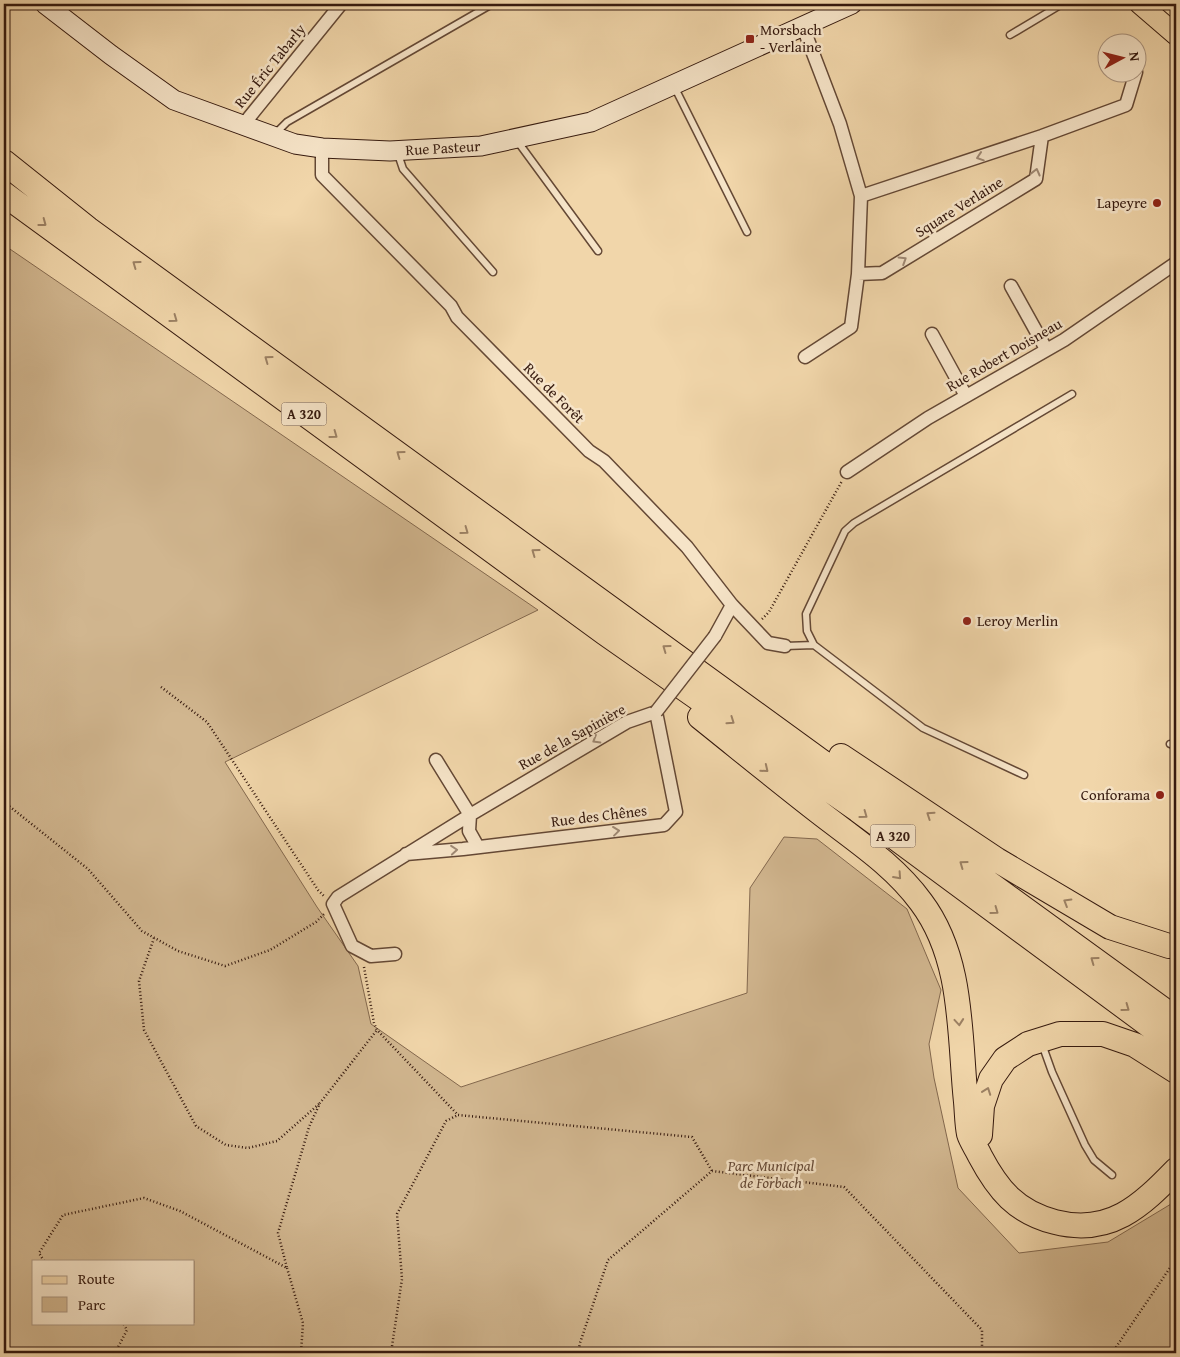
<svg xmlns="http://www.w3.org/2000/svg" width="1180" height="1357" viewBox="0 0 1180 1357" font-family="'Gentium Book Plus',serif">
	<style>
		.green { fill: #d1b68f; stroke: #83684e; fill-rule: evenodd }
		.lines { fill: none; stroke-linecap: round; stroke-linejoin: round }
		.service-casing { stroke: #644835; stroke-width: 9 }
		.minor-casing { stroke: #644835; stroke-width: 15 }
		.secondary-casing { stroke: #35190e; stroke-width: 21 }
		.primary-casing { stroke: #35190e; stroke-width: 22 }
		.motorway-casing { stroke: #35190e; stroke-width: 26 }
		.path { stroke: #35190e; stroke-width: 2.5; stroke-dasharray: 1 2.5; stroke-linecap: butt }
		.service { stroke: #f6e4c8; stroke-width: 6 }
		.minor { stroke: #f6e4c8; stroke-width: 12 }
		.secondary { stroke: #f6e4c8; stroke-width: 19 }
		.primary { stroke: #f1d6aa; stroke-width: 20 }
		.motorway { stroke: #f1d6aa; stroke-width: 24 }
		.minor-bridge-casing { stroke: #644835; stroke-width: 15; stroke-linecap: butt }
		.minor-bridge { stroke: #f6e4c8; stroke-width: 12 }
		.oneway { stroke: #9f8974 }
		.oneway2 { stroke: #9c8164 }
		.poi-dot { fill: #8f2418; stroke: #f6e4c8; stroke-width: 2 }
		.labels { text-anchor: middle; stroke-width: 5; stroke-linejoin: round; paint-order: stroke }
		.shield { fill: #f6e4c8; stroke: #6f5646; stroke-width: 1 }
		.shield-label { font-size: 14px; font-weight: bold; fill: #35190e }
		.poi-label { font-size: 15px; fill: #35190e; stroke: #f6e4c8; text-anchor: start }
		.street-label { font-size: 15px; fill: #35190e; stroke: #f6e4c8 }
		.park-label { font-size: 15px; font-style: italic; fill: #644835; stroke: #f6e4c8 }
	</style>
	<rect width="100%" height="100%" fill="#f1d6aa"/>
	<filter id="stains"><feTurbulence type="fractalNoise" baseFrequency=".004" numOctaves="4"/><feColorMatrix values="0 0 0 0 .2 0 0 0 0 .09 0 0 0 0 .02 0 0 0 .5 -.17"/></filter>
	<radialGradient id="worn" r=".72"><stop offset=".6" stop-color="#630" stop-opacity="0"/><stop offset="1" stop-color="#630" stop-opacity=".3"/></radialGradient>
	<path class="green" d="M4,245l534,365 -313,152 92,145 41,59 13,58 90,63 286,-94 3,-105 34,-51 33,2 90,70 34,81 -12,54 5,34 24,110 61,65 89,-11 68,-41v152h-1172zM34,1261h160v62h-160z"/>
	<g class="lines">
		<g class="service-casing">
			<path id="service" d="M1010,35l52,-31
				M674,86l73,146
				M276,133l11,-11 205,-118
				M518,142l80,109
				M398,154l5,15 90,103
				M785,646l29,-1
				M1170,744l6,2
				M1024,775l-101,-47 -109,-83 -7,-14 -1,-17 39,-83 9,-8 218,-129
				M1042,1044l10,28 33,73 9,15 18,15"/>
		</g>
		<g class="minor-casing">
			<path id="minor" d="M803,27l37,97 21,72 -3,78 -7,53 -46,30
				M243,125l98,-121
				M322,148v27l129,131 6,11 132,134 15,10 83,86 45,58 36,38 17,3
				M861,196l181,-60 84,-31 10,-33
				M858,274l24,-1 154,-94 6,-43
				M1011,286l35,63
				M932,334l34,62
				M847,472l81,-54 136,-78 112,-77
				M715,636l17,-31
				M436,760l34,55 -1,16 9,16
				M395,954l-24,2 -19,-10 -19,-42 5,-7 132,-82 157,-93 29,-10 20,100 -12,13 -201,24 -57,5"/>
		</g>
		<g class="secondary-casing">
			<g id="secondary">
				<path id="s1" d="M45,4l66,51 63,45 121,44 27,4 68,3 91,-5 110,-24 261,-118"/>
			</g>
		</g>
		<g class="primary-casing">
			<path id="primary" d="M1140,4l36,31"/>
		</g>
		<g class="motorway-casing">
			<path id="motorway" d="M4,162l84,67 1088,790
				M4,194l601,439 253,177 318,235
				M700,717c40,32 79,64 119,95 36,28 75,53 102,90 43,57 38,133 45,200 1,11 1,22 3,32 2,7 8,15 11,22 18,34 36,56 75,66 55,14 86,-16 121,-52
				M841,756l156,104 113,67 59,19h7
				M980,1135l2,-29 9,-27 14,-20 23,-15 32,-10h43l32,11 41,26"/>
		</g>
		<path class="path" d="M762,619l7,-7 73,-131
			M161,687l46,35 111,168 6,6
			M4,802l84,67 54,62 36,20 47,15 45,-16 46,-28 8,-8
			M154,938l-15,43 5,49 52,96 30,19 22,3 29,-7 42,-37
			M364,967l10,56 3,7 81,85 234,22 20,34
			M44,1261l-5,-8 24,-38 81,-17 36,13 107,57 -9,-35 31,-106 11,-24 57,-73
			M287,1268l16,55 -2,30
			M115,1353l12,-23 -4,-7
			M391,1353l11,-74 -5,-65 49,-93 12,-6
			M578,1353l2,-10 28,-83 104,-89 132,16 138,143v23
			M1112,1353l64,-94"/>
		<use href="#service" class="service"/>
		<use href="#minor" class="minor"/>
		<use href="#secondary" class="secondary"/>
		<use href="#primary" class="primary"/>
		<use href="#motorway" class="motorway"/>
		<g class="minor-bridge-casing">
			<path id="minor-bridge" d="M656,712l59,-76"/>
		</g>
		<use href="#minor-bridge" class="minor-bridge"/>
	</g>
	<defs><path id="oneway-chevron" d="M-2-3.5L2.5 0L-2 3.5" fill="none" stroke-width="1.6" stroke-linecap="round" stroke-linejoin="round" transform="scale(1.25)"/></defs>
	<g class="oneway">
		<use href="#oneway-chevron" transform="translate(980 157) rotate(162)"/>
		<use href="#oneway-chevron" transform="translate(1036 172) rotate(-76)"/>
		<use href="#oneway-chevron" transform="translate(903 260) rotate(-32)"/>
		<use href="#oneway-chevron" transform="translate(596 740) rotate(149)"/>
		<use href="#oneway-chevron" transform="translate(616 831) rotate(-7)"/>
		<use href="#oneway-chevron" transform="translate(454 850) rotate(-5)"/>
	</g>
	<g class="oneway2">
		<use href="#oneway-chevron" transform="translate(43 223) rotate(37)"/>
		<use href="#oneway-chevron" transform="translate(136 264) rotate(-144)"/>
		<use href="#oneway-chevron" transform="translate(174 319) rotate(36)"/>
		<use href="#oneway-chevron" transform="translate(268 359) rotate(-144)"/>
		<use href="#oneway-chevron" transform="translate(334 435) rotate(36)"/>
		<use href="#oneway-chevron" transform="translate(400 454) rotate(-144)"/>
		<use href="#oneway-chevron" transform="translate(465 531) rotate(36)"/>
		<use href="#oneway-chevron" transform="translate(535 552) rotate(-144)"/>
		<use href="#oneway-chevron" transform="translate(666 648) rotate(-144)"/>
		<use href="#oneway-chevron" transform="translate(731 721) rotate(35)"/>
		<use href="#oneway-chevron" transform="translate(765 769) rotate(39)"/>
		<use href="#oneway-chevron" transform="translate(864 815) rotate(36)"/>
		<use href="#oneway-chevron" transform="translate(930 815) rotate(-146)"/>
		<use href="#oneway-chevron" transform="translate(963 864) rotate(-144)"/>
		<use href="#oneway-chevron" transform="translate(898 876) rotate(48)"/>
		<use href="#oneway-chevron" transform="translate(1067 902) rotate(-149)"/>
		<use href="#oneway-chevron" transform="translate(995 911) rotate(36)"/>
		<use href="#oneway-chevron" transform="translate(1094 960) rotate(-144)"/>
		<use href="#oneway-chevron" transform="translate(1126 1008) rotate(36)"/>
		<use href="#oneway-chevron" transform="translate(959 1022) rotate(85)"/>
		<use href="#oneway-chevron" transform="translate(987 1091) rotate(-70)"/>
	</g>
	<g class="poi-dot">
		<rect x="745" y="34" width="10" height="10" rx="2.5"/>
		<circle cx="1157" cy="203" r="5"/>
		<circle cx="967" cy="621" r="5"/>
		<circle cx="1160" cy="795" r="5"/>
	</g>
	<g class="labels">
		<g class="shield">
			<rect x="281.5" y="402.5" width="45" height="23" rx="4"/>
			<rect x="870.5" y="824.5" width="45" height="23" rx="4"/>
		</g>
		<g class="shield-label">
			<text x="304" y="419">A 320</text>
			<text x="893" y="841">A 320</text>
		</g>
		<g class="poi-label">
			<text x="760" y="35">Morsbach<tspan x="760" dy="17">- Verlaine</tspan></text>
			<text x="1147" y="208" text-anchor="end">Lapeyre</text>
			<text x="977" y="626">Leroy Merlin</text>
			<text x="1150" y="800" text-anchor="end">Conforama</text>
		</g>
		<g class="street-label">
			<text transform="translate(270 66) rotate(-51)" y="5">Rue Éric Tabarly</text>
			<text dy="5" stroke="none"><textPath href="#s1" startOffset="438">Rue Pasteur</textPath></text>
			<text transform="translate(959 207) rotate(-32)" y="5">Square Verlaine</text>
			<text transform="translate(1004 355) rotate(-30)" y="5">Rue Robert Doisneau</text>
			<text transform="translate(554 393) rotate(45)" y="5">Rue de Forêt</text>
			<text transform="translate(572 737) rotate(-29)" y="5">Rue de la Sapinière</text>
			<text transform="translate(599 816) rotate(-7)" y="5">Rue des Chênes</text>
		</g>
		<g class="park-label">
			<text x="771" y="1171">Parc Municipal<tspan x="771" dy="17">de Forbach</tspan></text>
		</g>
	</g>
	<rect width="1180" height="1357" fill="none" stroke="#f1d6aa" stroke-width="20"/>
	<rect x="5" y="5" width="1170" height="1347" fill="none" stroke="#35190e" stroke-width="2.5"/>
	<rect x="10" y="10" width="1160" height="1337" fill="none" stroke="#35190e"/>
	<rect x="32" y="1260" width="162" height="65" fill="#f6e4c8" stroke="#a9937e"/>
	<rect x="42" y="1276" width="25" height="8" fill="#f1d6aa" stroke="#a9937e"/>
	<text x="78" y="1284" font-size="15" fill="#35190e">Route</text>
	<rect x="42" y="1297" width="25" height="15" fill="#d1b68f" stroke="#a9937e"/>
	<text x="78" y="1310" font-size="15" fill="#35190e">Parc</text>
	<g transform="translate(1122 58) rotate(83)"><circle r="24" fill="#f6e4c8" stroke="#a9937e"/>
	<path d="M0-4L9 19L0 12L-9 19Z" fill="#8f2418"/>
	<text y="-8" font-size="14" font-weight="bold" text-anchor="middle" fill="#35190e">N</text>
	</g>
	<rect width="100%" height="100%" filter="url(#stains)"/>
	<rect width="100%" height="100%" fill="url(#worn)"/>
</svg>
